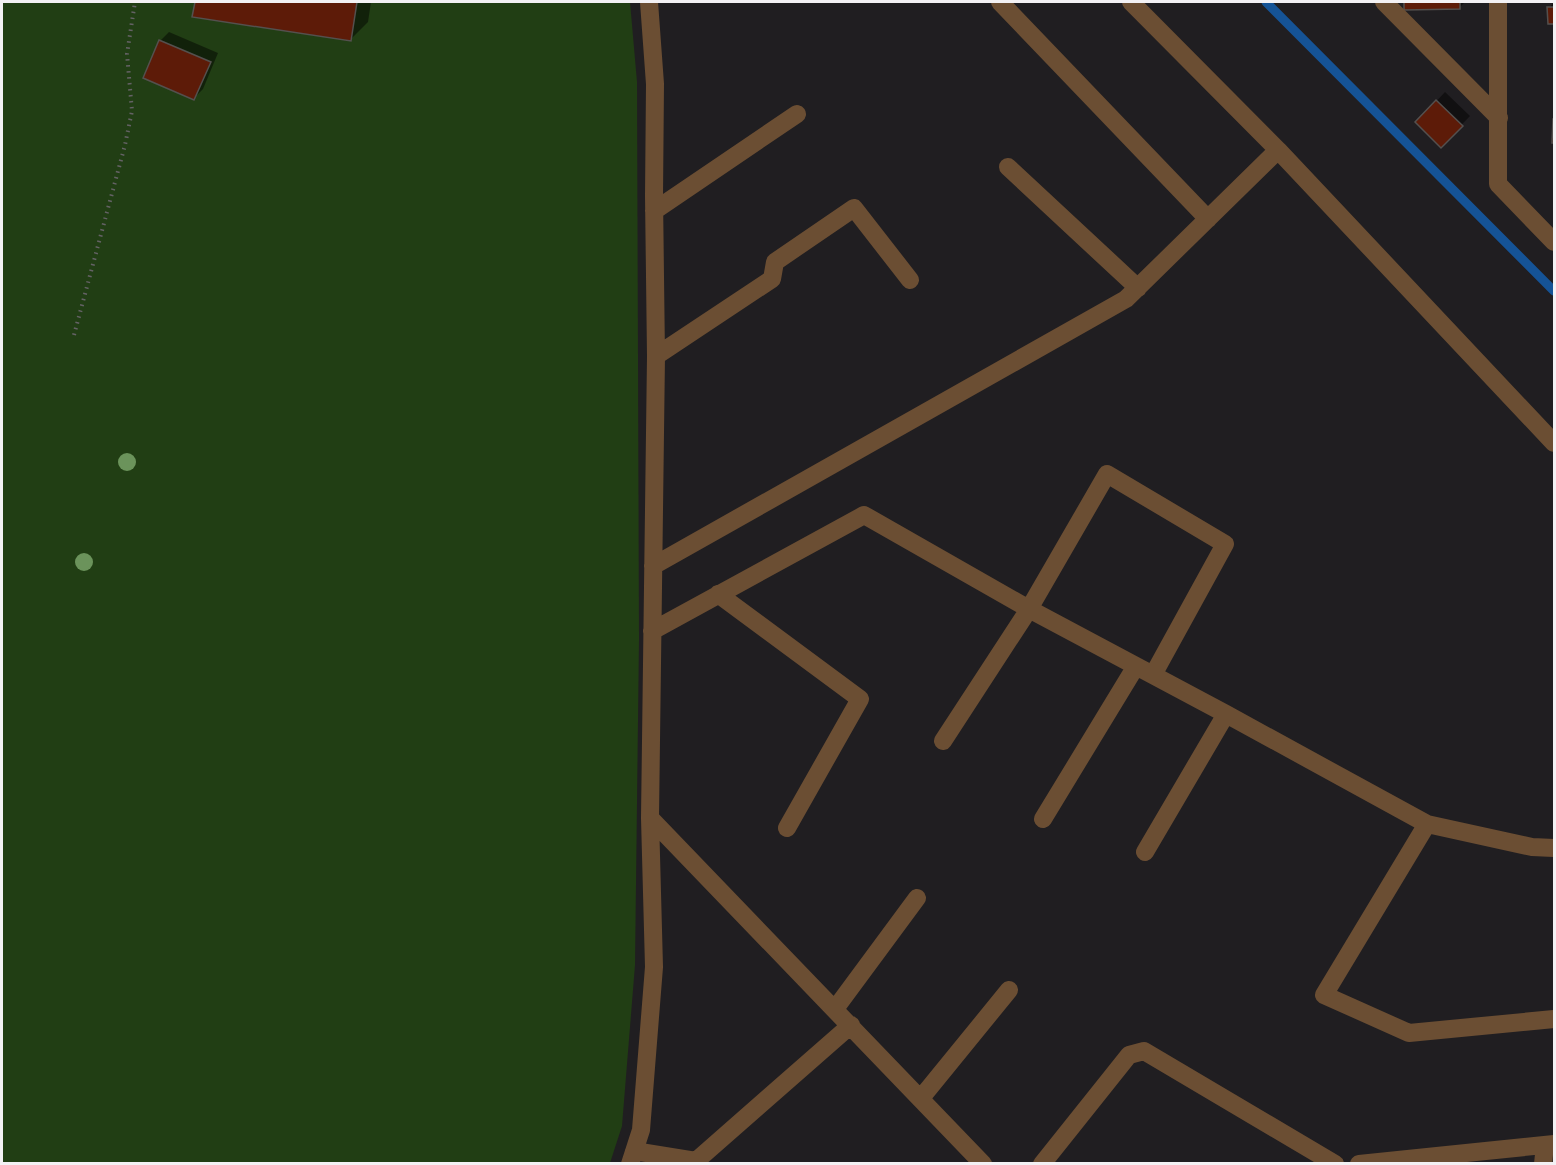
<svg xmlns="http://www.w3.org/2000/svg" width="1556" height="1165" viewBox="0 0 1556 1165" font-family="'Varela Round',sans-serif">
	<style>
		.green { fill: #213e14 }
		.shadow { fill: #0007 }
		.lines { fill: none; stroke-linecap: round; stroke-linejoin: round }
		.stream { stroke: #155396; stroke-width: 9 }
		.building { fill: #5d1b08; stroke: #54504e; stroke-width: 1.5 }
		.path { stroke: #646265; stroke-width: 4; stroke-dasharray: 1.5 4.5; stroke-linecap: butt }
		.minor { stroke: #6b4e33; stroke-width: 18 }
		.tree { fill: #6b935b }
	</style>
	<rect width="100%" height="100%" fill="#201e21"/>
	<path class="green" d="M2,2h628l7,80 2,557 -4,326 -13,161 -12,37 -608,1z"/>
	<path class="shadow" d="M196,2h175l-3,20 -18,18 -156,-25z
		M1406,2h59l-6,6h-53z
		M1554,2v20h-5v-14z
		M169,32l49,21 -15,36 -9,9 -34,-57z
		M1445,92l25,24 -29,30 -24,-24z"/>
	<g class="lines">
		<path class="stream" d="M1266,2l288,289"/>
	</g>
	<path class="building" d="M195,2h162l-6,39 -159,-24z
		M1404,2h56v7l-56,1z
		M1547,7h7v17h-6z
		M159,40l52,22 -17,38 -51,-22z
		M1436,100l27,26 -22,22 -26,-26z
		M1553,119h1v24h-2z"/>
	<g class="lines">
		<path class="path" d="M74,335l51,-190 7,-34 -5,-57 8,-52"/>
		<path class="minor" d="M1000,2l208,217
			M1131,2l147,148 276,293
			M1384,2l115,116
			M1498,2v182l56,58
			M1008,167l130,121
			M654,211l143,-97
			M656,356l116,-77 3,-17 79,-54 56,72
			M653,566l473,-267 152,-149
			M718,594l142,105 -73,129
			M652,631l212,-116 165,94 197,105 201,110 105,23 22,1
			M943,741l86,-132 78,-135 118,70 -72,131
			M650,818l333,346
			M1043,819l93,-153
			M1427,824l-103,171 85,38 145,-14
			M1145,852l81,-138
			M835,1009l82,-111
			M921,1098l88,-108
			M634,1151l62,10 155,-136
			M630,1164l11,-34 13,-163 -4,-149 6,-462 -2,-160 1,-112 -6,-82
			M1042,1164l87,-109 15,-4 191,113
			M1359,1164l195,-20
			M1543,1164l2,-19"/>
	</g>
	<g class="tree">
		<circle cx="127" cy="462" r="9"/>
		<circle cx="84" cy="562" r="9"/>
	</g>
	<rect width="1556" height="1165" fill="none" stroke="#f3f1f4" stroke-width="6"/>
</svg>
